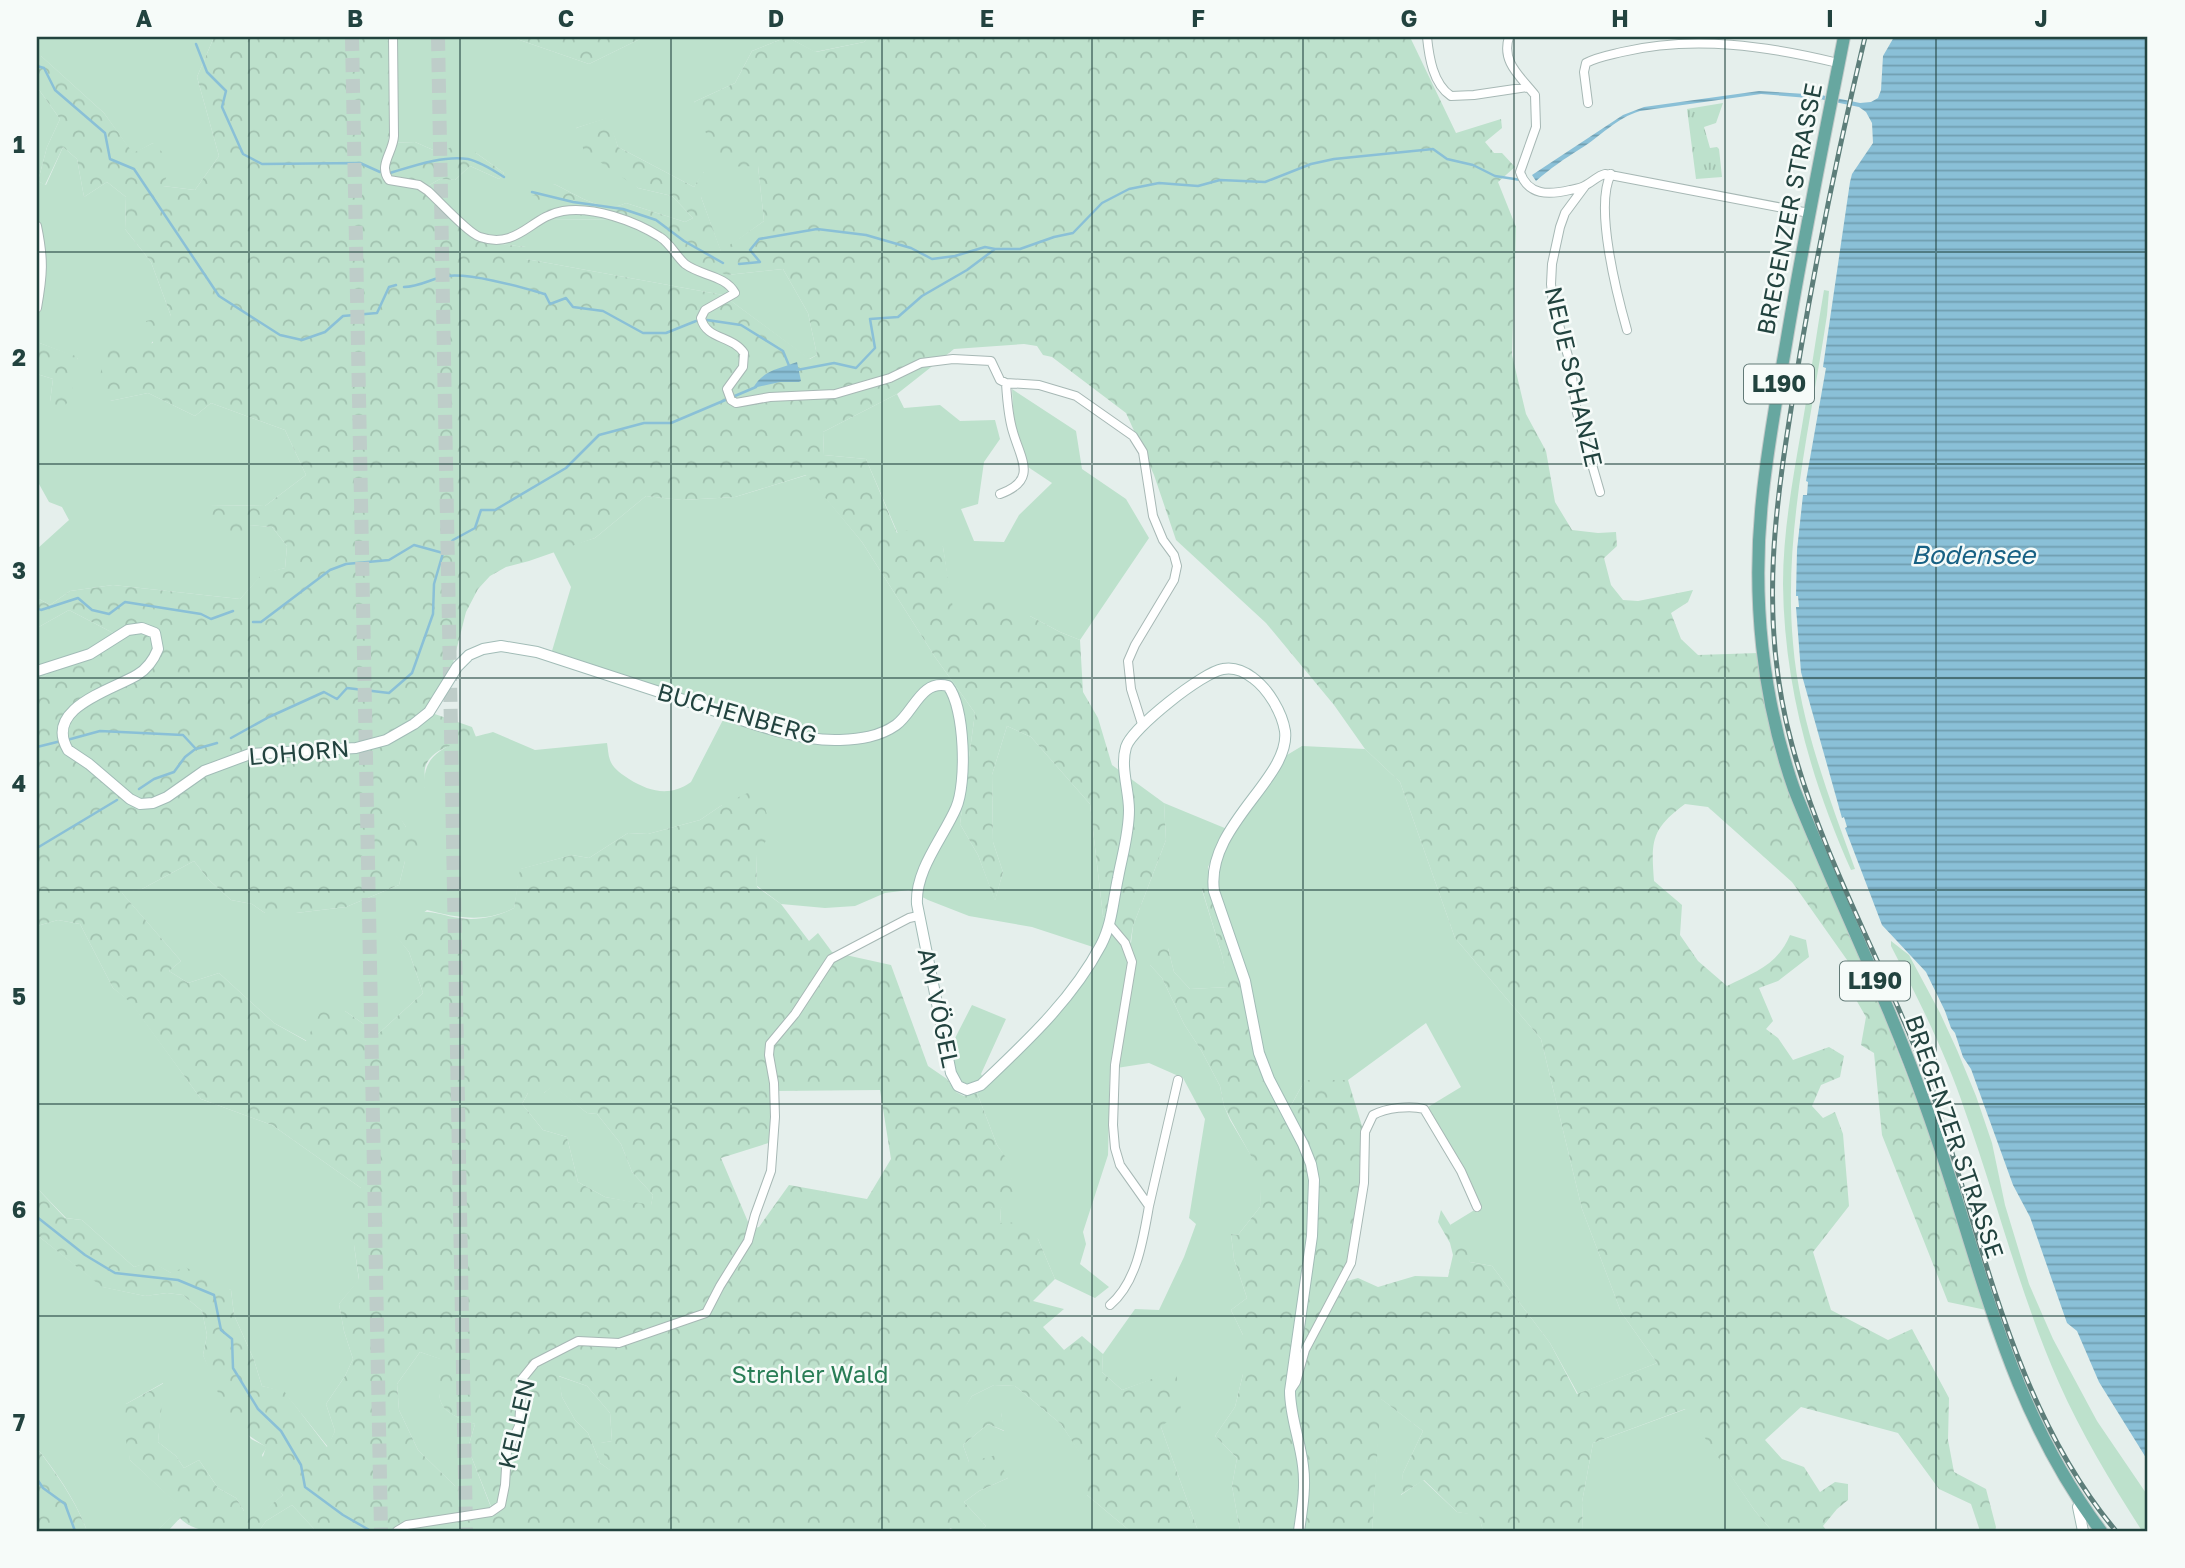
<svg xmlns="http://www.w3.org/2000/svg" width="2185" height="1568" viewBox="0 0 2185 1568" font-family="'Golos Text',sans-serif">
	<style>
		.grass { fill: #bde1cc }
		.forest { fill: url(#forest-crowns); fill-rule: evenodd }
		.park { fill: url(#park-tufts) }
		.water { fill: url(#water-rules) }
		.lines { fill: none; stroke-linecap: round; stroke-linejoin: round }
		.stream { stroke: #8ac0d7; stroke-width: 2.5 }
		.highway-tunnel { stroke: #becdc9; stroke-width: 14; stroke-dasharray: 14 7; stroke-linecap: butt }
		.street-casing { stroke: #a7b8b5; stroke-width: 10 }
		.secondary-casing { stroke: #a2bcb7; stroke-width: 12 }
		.primary-casing { stroke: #c1cac9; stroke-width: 14 }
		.street { stroke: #fff; stroke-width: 8 }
		.secondary { stroke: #fff; stroke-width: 10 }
		.primary { stroke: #67a7a0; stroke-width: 12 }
		.rail-casing { stroke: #5d7e7a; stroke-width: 5 }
		.rail { stroke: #f6fbf9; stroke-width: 2.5; stroke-dasharray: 8; stroke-linecap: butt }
		.grid { fill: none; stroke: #22433f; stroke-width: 2; stroke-opacity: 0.55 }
		.labels { text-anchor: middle; stroke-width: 5; stroke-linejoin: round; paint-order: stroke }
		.shield { fill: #f6fbf9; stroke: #627a77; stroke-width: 2 }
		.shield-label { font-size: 23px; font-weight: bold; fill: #22433f }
		.street-label { font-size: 24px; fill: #22433f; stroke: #f6fbf9 }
		.park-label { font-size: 24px; fill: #297d56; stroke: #f6fbf9 }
		.water-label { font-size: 26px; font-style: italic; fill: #176184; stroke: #f6fbf9 }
		.neatline { fill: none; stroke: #22433f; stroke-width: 2.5 }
		.grid-label { font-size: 23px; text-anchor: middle; font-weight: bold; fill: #22433f }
	</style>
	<defs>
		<pattern id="forest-crowns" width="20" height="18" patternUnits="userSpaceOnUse" patternTransform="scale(1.75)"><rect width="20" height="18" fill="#bde1cc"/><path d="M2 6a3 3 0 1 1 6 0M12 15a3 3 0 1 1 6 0" fill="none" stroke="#a2c2b0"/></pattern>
		<pattern id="park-tufts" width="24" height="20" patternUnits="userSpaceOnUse" patternTransform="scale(1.75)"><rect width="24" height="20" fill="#bde1cc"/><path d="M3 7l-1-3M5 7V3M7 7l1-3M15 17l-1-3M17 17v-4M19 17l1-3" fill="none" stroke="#a2c2b0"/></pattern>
		<pattern id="water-rules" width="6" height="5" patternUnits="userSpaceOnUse" patternTransform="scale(1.75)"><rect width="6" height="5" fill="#8ac0d7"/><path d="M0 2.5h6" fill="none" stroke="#709eb0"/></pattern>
	</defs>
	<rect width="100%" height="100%" fill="#e5efec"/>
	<path class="grass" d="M37,37h177l-17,40 22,79 -24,34 -32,-4 -10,-43 -20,11 -29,-41 -63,-57 -4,16z
		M395,37h116l78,27 55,-27h224l-4,5 -49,10 -28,-15 -35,14 -17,32 -41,19 64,64 6,55 -43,31 -20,-55 3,-25 -10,15 -76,-40 -10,-29 -32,10 62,60 34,8 21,22 -8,4 -59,-19c-22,12 -52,-10 -72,-19l-18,36 98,-1 93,56 56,-6 25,44 9,42 -8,4 -86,-64 -197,-36v-12l-44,-5 -56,-55 14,-8 15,1 15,-14 29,13 5,-6 -28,-20h-36l-25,-11 -27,1 10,-80z
		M37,87l23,32 -13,28 -9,34 8,4 17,-38 14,12 7,38 23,-15 19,15 -1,32 26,33 20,54 -61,85 38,-8 47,23 16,-13 74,27 21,45 -41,31 -55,-1 39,20 23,2 15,19 -2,22 -22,6 -23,25 -127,-14 -43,6 -20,14 -13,-7v-49l32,-29 -7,-13 -13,-5 -10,-18h-2l2,-47 -2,-1v-62l16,5 -3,23 28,-44 -41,-16z
		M1824,290l5,1 -2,24c-16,108 -44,218 -34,328 6,77 36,154 62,226l-4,1c-41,-92 -67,-186 -68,-286 0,-53 10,-106 19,-158 8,-45 14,-91 22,-136z
		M1012,389l64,42 6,38 44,30 23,39 -69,102 -20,-8 -30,-16 -77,-1 -10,-68 -45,-13 -32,-75 -42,-4 -1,-23 74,-38 7,14 36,-3 20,16 35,-1 5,19 -16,23 -6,42 -17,5 13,32 30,1 15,-27 33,-32 -24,-16 -14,-43z
		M807,475l55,67 73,115 40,56 -15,111 18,31 17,45 8,-28 -10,-30 -1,-67 15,-49 24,11 59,67 13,112 28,27 2,-17 33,-86 -2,-37 63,26 -19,38 3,18 -9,5 20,65 7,32 -39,2 -16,-17 -6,-24 -18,17 12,13 22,46 17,26 19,36 4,20 6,14 32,54 -2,33 -22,28 -7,-1 3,25 13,39 -16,12 12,25v39l-8,33 -20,29 22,22 -5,28 8,45h-42l-37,-104 15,-56 -54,19 -20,-18 1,-18 32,-45 24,1 25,-53 12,-33 -7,-6 16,-99 -22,-41 -34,-15 -39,6 -2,86 -25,77 3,12 -6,20 29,23 -14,11 -40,-19 -17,-40 -38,-15 1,-16 13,-38 -17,-25 -20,-52 83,-81 36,-64 -64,-21 -63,-11 -41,-16 -19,-10 -24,3 -30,13 -30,2 -44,-4 -24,-18 -1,-32 -34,-49 -22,15 -52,14 -20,-1 -39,25 -17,-3 -51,14 -7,39c-28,15 -57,10 -87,2l-32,24 14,18 14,41 -45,41 -33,-23 -38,30 -33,-18 -55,-50 -31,10 -19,-12 12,-10 -60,-69 21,-3 52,-28 15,19 22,20 21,4 13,9h31l50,-6 53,-22 6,-24 1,-34 -9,-13 28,-27c-6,-40 39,-47 68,-55l42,18 72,-7c1,5 1,12 3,17 3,9 12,14 19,19 21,13 41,18 62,3l35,-68 -174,-63 19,-64 -18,-36 42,-13 51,-42 36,4 53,-3z
		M69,610l46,24 -59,33 -19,15v-54z
		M1302,746l63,3 35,33 55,156 86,101 41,170 39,103 36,51 -79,31 -28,-51 -58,-77 -22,-4 -20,-37 31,-19 -53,-99 33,-20 -35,-64 -78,57h-43l-16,29 -17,-31 -9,-24 -45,-164 -1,-25 18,-33 52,-77z
		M58,920l22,4 33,64 17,13 71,98 71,26 89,63 -7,57 5,35 -20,24 5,27 9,28 -8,17 -19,28 9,27 -7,16 -44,-55 -22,-6 -8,-26 -20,-45 -3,-25 -60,-17 -20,-11 -17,5 -52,-47 -16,-2 -29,-30v-262z
		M1891,941l18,14 31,58 17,37 19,46 16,47 13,62 24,79 24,55 44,82 51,75v35h-6c-30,-47 -60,-96 -83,-148 -39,-88 -62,-182 -94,-272 -19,-57 -46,-111 -74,-165z
		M972,1005l34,14 -25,55 2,4 -13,7 -12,-5 -7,-34z
		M553,1085l34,28 10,1 24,30 11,28 21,23 -2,11 -46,-9 -27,-15 -11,-45 -24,-7 -21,-26 6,-11h16z
		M37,1235l66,52 42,9 22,-3 16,2 19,16 5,24 -4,20 11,24 37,60 16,8 -5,8 12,29 9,11 -22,19 -17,-3 -8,-13 -18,-10 -19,-28 -15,8 -8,-12 -18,-14 5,-59 -37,21 4,56 51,47 -24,24h-70c-11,-30 -30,-58 -50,-83z
		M420,1352l21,7c-2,41 -10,50 34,65l-7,24 24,62 -20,5 -17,-29 -37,-36 -19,-40 -2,-26z
		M558,1376l29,10 23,27 2,28 -11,2 10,28 -11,-8 -12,-30 -13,-13 -13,-23z
		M994,1385l21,1 46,38 26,39v32l43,36h-150l6,-5 -22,-24 15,-11 29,-13 -39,-16 -6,-17 25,-21 16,7 -3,-18h-40l11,-17z
		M1380,1398l43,33 -20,42 -2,22 22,-15 34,32 22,3 4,16h-111z
		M1686,1409l69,102 17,20h-189l-1,-29 11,-59z
		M292,1505l24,26h-57l7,-10z"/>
	<path class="forest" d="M214,37h181l3,26 -10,80 27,-1 25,11 26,-14 10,14 28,20 -5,6 -29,-13 -15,14 -15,-1 -14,8 56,55 44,5v12l197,36 87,64 7,-4 -9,-42 -25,-44 -56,6 -42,-16 -21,-24 -30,-16 -98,1 -4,-24 22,-12c20,9 50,31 72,19l59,19 8,-4 -21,-22 -34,-8 -54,-37 -8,-23 33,-11 9,30 76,40 9,-15 10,11 -12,14 20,54 43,-30 -6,-55 -39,1 -25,-65 41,-19 17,-32 35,-14 29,15 48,-10 4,-5h542l46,96 45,-14 1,9 -17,14 9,11h8l13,14 -17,15 18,45 -4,128 14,59 20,37 9,51 17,28 26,3 18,-1 1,14 -13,12 7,27 12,15 15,1 55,-11 -5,12 -17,11 10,26 17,16 60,-2 12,71 156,400 60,186 -38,-8 -66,-167 -8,-82 -13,-8 5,-28 -23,-40 9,-10 -60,-85 -84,-75 -23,-3c-34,25 -34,37 -31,77l28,24 -2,30 18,26 29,25c28,-14 50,-20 63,-51l16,5 3,17 -31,24 -19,7 14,33 -7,8 12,9 15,22 36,-13 15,9 -4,21 -19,8 -9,21 11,12 12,-6 8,22 6,72 -36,46 18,58 57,30 24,-11 37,69 -1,42 6,32 32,17 10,38 -1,4h-15l-9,-27 -32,-15 -41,-56 -97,-26 -36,33 17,19 22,8 16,25 15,-10 13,2v16l-11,9 -14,17 4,5h-55l-17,-20 -70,-102 -92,34 -11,59 1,29h-100l-4,-15 -22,-4 -33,-32 -24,15 3,-22 20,-42 -42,-32 -9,132h-132l-8,-45 5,-28 -22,-22 20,-29 8,-33v-39l-12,-25 16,-12 -13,-39 -3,-25 7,1 22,-28 1,-33 -30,-54 -7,-14 -4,-20 -19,-36 -17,-26 -22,-46 -12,-13 -12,-7 2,-9 14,-7 14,6 6,24 16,17 38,-2 -6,-32 -20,-66 9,-4 12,50 22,46 14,72 29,58 17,-31h43l17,56 -14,127 -11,20 18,-5 20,9 37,-11 33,1 5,-22 -3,-12 -12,-21 3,-12 27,43 2,9 22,4 58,77 27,51 80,-31 -36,-51 -39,-103 -41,-170 -86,-101 -55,-156 -35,-33 -31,-44 -68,-82 -90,-83 -22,-65 -28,-62 -74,-56 -9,-2 -6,-9 -13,-2 -70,5 -57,45 -74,38 1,23 42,4 31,74 28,-7 18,21 11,67 35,-13 41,15 30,16 20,8 3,52 15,26 14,47 52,38 2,37 -33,86 -3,18 -27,-28 -13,-112 -59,-67 -24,-11 -15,49 1,67 10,30 -8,29 -17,-46 -18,-31 15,-111 -40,-56 -73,-115 -56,-67 -71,22 -53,3 -36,-4 -51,42 -66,23 -23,6 -16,9 -12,13 -12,23 -14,55 -23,45 43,15 4,10c-15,7 -37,8 -48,24 -6,9 -2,17 -3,26 -2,12 -19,20 -27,27l8,13 27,20 -28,14 -6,24 -53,22 -50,6h-31l-13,-9 -21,-4 -22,-20 -15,-19 -52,28 -20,4 59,68 -12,10 19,12 31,-10 55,50 32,18 18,-36 21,6 33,23 45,-41 -14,-41 -15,-18 16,-21c23,-4 29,2 50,5 18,3 39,-2 54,-10l6,-39 52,-14 17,3 39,-25 20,1 52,-14 22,-15 36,-17c8,23 20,46 -2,66l1,33 24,17 28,37 9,-8 14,19 59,13 37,101 19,13 9,13 8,4 13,-3 20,52 18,25 -5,13 6,15 -15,10 -1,15 26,-1 12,17 17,40 -22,22 31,8 -21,18 21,23 18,-14 21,18 -1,18 20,18 54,-20 5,40 -20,17 37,104h-68l-43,-36 -1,-32 -25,-39 -46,-38 -21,-1 -22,11 -10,17h39l4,18 -17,-7 -25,21 6,17 27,-7 12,23 -29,13 -15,11 22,24 -6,5h-22l-8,-3 -1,3h-633l-24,-26 -26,16 -7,10c-26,0 -60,7 -79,-13l-12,13h-11l23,-24 -50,-47 -6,-29 2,-27 38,-21 -6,59 18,14 8,12 15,-8 19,28 18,10 8,13 6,-9 11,11 22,-18 -24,-26 7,-22 -36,-24 -27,-68 4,-20 -5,-24 -19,-16 -16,-2 -22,3 -43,-9 -65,-52v-47l28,30 17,2 52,47 17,-6 20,12 14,-6 46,23 3,25 20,45 8,26 22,5 43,56 8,-16 -9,-27 19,-28 8,-17 -9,-28 -5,-27 20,-25 -5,-34 -10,-39 17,-18 -89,-63 -71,-26 -71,-97 -17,-14 -33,-64 -22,-4 -21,6v-244l19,-15 59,-33 -46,-24 -32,18v-30l13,7 20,-14 43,-6 127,14 23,-26 22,-5 2,-22 -15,-19 -23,-2 -7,17 -14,-2 -23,-16 4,-19 56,1 41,-31 -21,-45 -74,-27 -16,13 -47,-23 -38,8 -11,-24 10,-29 44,-5 -7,-22 25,-5 -20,-54 -26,-33 1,-32 -19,-15 -23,15 -7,-38 -14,-12 -18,38 -7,-4 9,-34 13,-28 -23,-32 3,-32 64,58 29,40 20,-10 19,19 -9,24 32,4 24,-34 -22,-79zM553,1086l34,27 10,1 24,30 11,28 21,23 -2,10 -46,-8 -27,-15 -11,-45 -24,-7 -21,-26 6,-11h16zM880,1090l11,69 -24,40 -78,-14 -30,42 -8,2 -30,-71 54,-17v-50zM420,1352l20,7c-1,41 -9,50 35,65l-7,24 24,61 -20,5 -5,-24 -12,-4 -37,-36 -19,-40 -2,-26zM559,1376l28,10 23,27 2,28 -12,2 10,27 -10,-7 -12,-30 -13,-13 -13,-23z
		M511,37h133l-55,27z
		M37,342l41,15c-4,24 -5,45 -23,62l-5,-17 3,-23 -16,-5z
		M37,1448c19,25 39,53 50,83h-50z"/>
	<path class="park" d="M1723,103l-7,20 -12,4 6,21 7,-1 2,2 3,28 -26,2 -9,-70z"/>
	<path class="water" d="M1894,37h254v1424l-49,-79 -22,-51 -10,-8 -37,-106 -17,-32 -42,-116 -8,-12 -8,-24 -4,-5 -6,-17 -19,-39 -44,-47 -37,-97 2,-1 -3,-10 -2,1 -41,-146 -5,-65h3l-1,-11h-2l1,-46 6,-55h4l1,-13 -2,-1 20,-113 -3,-1 27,-185 2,-8 21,-31 -1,-20 -6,-11 -7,-5 -39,-8 -59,-5 -121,17c-24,7 -40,26 -60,38 -16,10 -29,19 -44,32l-4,-6 91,-60 21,-8 115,-16 62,4 39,8 11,-1 7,-4 3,-8 2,-34z
		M797,362l4,19 -2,1h-19l-27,6c10,-18 26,-19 44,-26z"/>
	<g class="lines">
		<path class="stream" d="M196,44l11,28 19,19 -4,16 21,47 19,10 98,-1 20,9
			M37,66l7,2 11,22 50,43 5,26 24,10 85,127 61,39 22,5 23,-8 18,-16 34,-3 12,-26 7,-2
			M390,173c23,-7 54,-18 78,-14 13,3 25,11 36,18
			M532,192l41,10 50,7 33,11 28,21 39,22
			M739,264l21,-2 -10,-12 9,-11 58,-10 49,6 45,13 21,11 23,-3 30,-9 10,2
			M404,287c16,0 28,-9 43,-11 25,-3 73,11 98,18l5,10 16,-6 7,9 30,4 40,22h23l30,-12
			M707,320l34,5 42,26 7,17
			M797,370l37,-7 22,5 19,-20 -5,-29 28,-2 24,-21 45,-26 28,-21h25l34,-12 19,-4 29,-30 27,-14 30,-6 39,3 22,-6 45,2 46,-18 23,-5 99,-10 14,10 26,6 22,11 26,4
			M37,608l4,2 37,-12 14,12 17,4 16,-12 76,12 10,5 22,-8
			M253,622h8l69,-52 16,-6 43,-4 25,-15 29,8
			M231,738l38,-21 55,-25 13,7 10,-11 42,5 23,-20 21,-59 1,-30 9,-31 10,-13 22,-12 6,-18h14l71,-42 33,-33 45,-12h27l85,-36
			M67,740l33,-9 83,4 13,14 21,-6
			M37,747l24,-6
			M139,789l15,-10 20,-7 11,-15 9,-7
			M37,848l80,-48
			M37,1217l48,38 30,18 63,7 36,15 7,35 11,9 1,29 25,41 23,22 20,34 4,22 38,28 28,16
			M37,1479l6,9 22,16 10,27"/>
		<path class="highway-tunnel" d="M352,37l29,1494
			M438,37l28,1494"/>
		<g class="street-casing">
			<path id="street" d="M393,37l1,99c-1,17 -16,29 -5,44l30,5 9,6c11,10 41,43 52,46 38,13 51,-21 83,-26 30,-5 72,10 97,26 10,6 16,19 25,27 16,12 40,11 50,29l-30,17 -4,8c5,22 31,17 43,35l-1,14 -16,22 4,11 5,3 34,-6 65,-3 55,-16 31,-15 32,-4 38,2 9,19 6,3c1,16 2,33 7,49 8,28 25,48 -13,62
				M1427,37c2,20 6,47 24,59l23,-1 54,-8
				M1509,37c-8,25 11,39 26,58l1,32 -16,45c8,24 29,23 50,18 5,-1 12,-2 16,-5 8,-4 11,-9 19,-11l204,39
				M1588,103l-4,-31 2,-9c11,-6 24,-8 36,-11 72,-17 146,-6 216,11
				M1611,174c-17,32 6,121 16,156
				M1585,186l-20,27 -5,14 -8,37 -1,20 2,20 17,59 7,50 23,79
				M37,226c7,34 6,48 0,82
				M1006,383l33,2 37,11 57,40 10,16 10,64 10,24 11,15 3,11 -3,14 -39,65 -7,16 3,28 11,35
				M1109,924l16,19 7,19 -17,103 -2,60 2,23 5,17 29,41c-6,34 -12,76 -39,99
				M1149,1206l29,-126
				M1292,1388l4,-6 9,-32 46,-87 13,-80 1,-51 8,-17c13,-7 37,-10 51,-6l37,62 16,36
				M397,1531l10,-6 84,-13 10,-7 4,-20 2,-33 12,-26 3,-47 13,-16 43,-22 41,2 87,-30 14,-27 28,-45 7,-26 16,-44 4,-54 -1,-34 -5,-28 1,-11 25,-30 36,-55 78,-41 9,-2"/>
		</g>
		<g class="secondary-casing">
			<path id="secondary" d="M37,671l53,-17 38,-24 14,-2 13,5 3,16c-4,10 -11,20 -21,26 -25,15 -94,33 -69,75l21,14 41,35 10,5 13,-1 14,-6 37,-26 46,-17 106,-6 30,-8 28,-16 15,-12 28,-45 12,-12 14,-6 18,-3 36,6c51,17 102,33 153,50 44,15 104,40 150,38 20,-1 39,-3 56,-15 18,-13 25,-46 52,-39 17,22 19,97 8,122 -13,30 -41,62 -39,96l34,169 7,13 9,4 14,-5c45,-43 91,-85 120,-140 11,-21 12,-44 17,-67 4,-22 11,-44 11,-68 0,-20 -9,-43 -3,-63 6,-19 77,-75 97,-78 11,-2 21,2 30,9 15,11 29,34 32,53 6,47 -80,95 -71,160l31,90 14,72 10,26 34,65 8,20 3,16 -2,56 -22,155c0,25 10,49 13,75 3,22 -1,43 -4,65
				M2080,1503l-2,4 5,24"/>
		</g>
		<g class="primary-casing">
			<path id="primary" d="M1844,37c-20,102 -41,204 -58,307 -9,52 -19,105 -24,157 -10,96 0,197 32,288 42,106 94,210 132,318 54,149 77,294 175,424"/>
		</g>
		<use href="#street" class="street"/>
		<use href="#secondary" class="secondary"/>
		<use href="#primary" class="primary"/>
		<g class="rail-casing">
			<path id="rail" d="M1865,37c-25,105 -47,211 -65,317 -22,135 -45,256 -8,391 34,126 106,243 147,367 47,142 78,301 177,419"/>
		</g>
		<use href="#rail" class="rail"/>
	</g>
	<path class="grid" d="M249,37v1494M460,37v1494M671,37v1494M882,37v1494M1092,37v1494M1303,37v1494M1514,37v1494M1725,37v1494M1936,37v1494M37,252h2111M37,464h2111M37,678h2111M37,890h2111M37,1104h2111M37,1316h2111"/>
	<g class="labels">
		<g class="shield">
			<rect x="1744" y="364.5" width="70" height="39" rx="5"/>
			<rect x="1840" y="961.5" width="70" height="39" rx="5"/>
		</g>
		<g class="shield-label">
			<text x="1779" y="392">L190</text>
			<text x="1875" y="989">L190</text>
		</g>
		<g class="street-label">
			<text transform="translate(1790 209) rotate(-79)" y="8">BREGENZER STRASSE</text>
			<text transform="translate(1573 377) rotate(77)" y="8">NEUE SCHANZE</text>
			<text transform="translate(737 714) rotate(16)" y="8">BUCHENBERG</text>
			<text transform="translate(299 753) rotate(-5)" y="8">LOHORN</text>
			<text transform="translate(938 1008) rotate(78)" y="8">AM VÖGEL</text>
			<text transform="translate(1954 1137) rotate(71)" y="8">BREGENZER STRASSE</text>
			<text transform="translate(517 1424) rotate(-77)" y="8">KELLEN</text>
		</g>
		<g class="park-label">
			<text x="810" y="1383">Strehler Wald</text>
		</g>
		<g class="water-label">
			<text x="1973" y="564">Bodensee</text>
		</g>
	</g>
	<rect width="2185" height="1568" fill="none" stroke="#f6fbf9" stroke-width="77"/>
	<rect x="38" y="38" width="2108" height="1492" class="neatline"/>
	<g class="grid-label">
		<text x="144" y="27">A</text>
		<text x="355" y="27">B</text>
		<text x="566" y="27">C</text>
		<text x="776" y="27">D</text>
		<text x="987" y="27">E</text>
		<text x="1198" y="27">F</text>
		<text x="1409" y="27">G</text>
		<text x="1620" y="27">H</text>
		<text x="1830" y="27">I</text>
		<text x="2041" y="27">J</text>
		<text x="19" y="153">1</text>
		<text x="19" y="366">2</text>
		<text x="19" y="579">3</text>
		<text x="19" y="792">4</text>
		<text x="19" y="1005">5</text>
		<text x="19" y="1218">6</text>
		<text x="19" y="1431">7</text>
	</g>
</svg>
